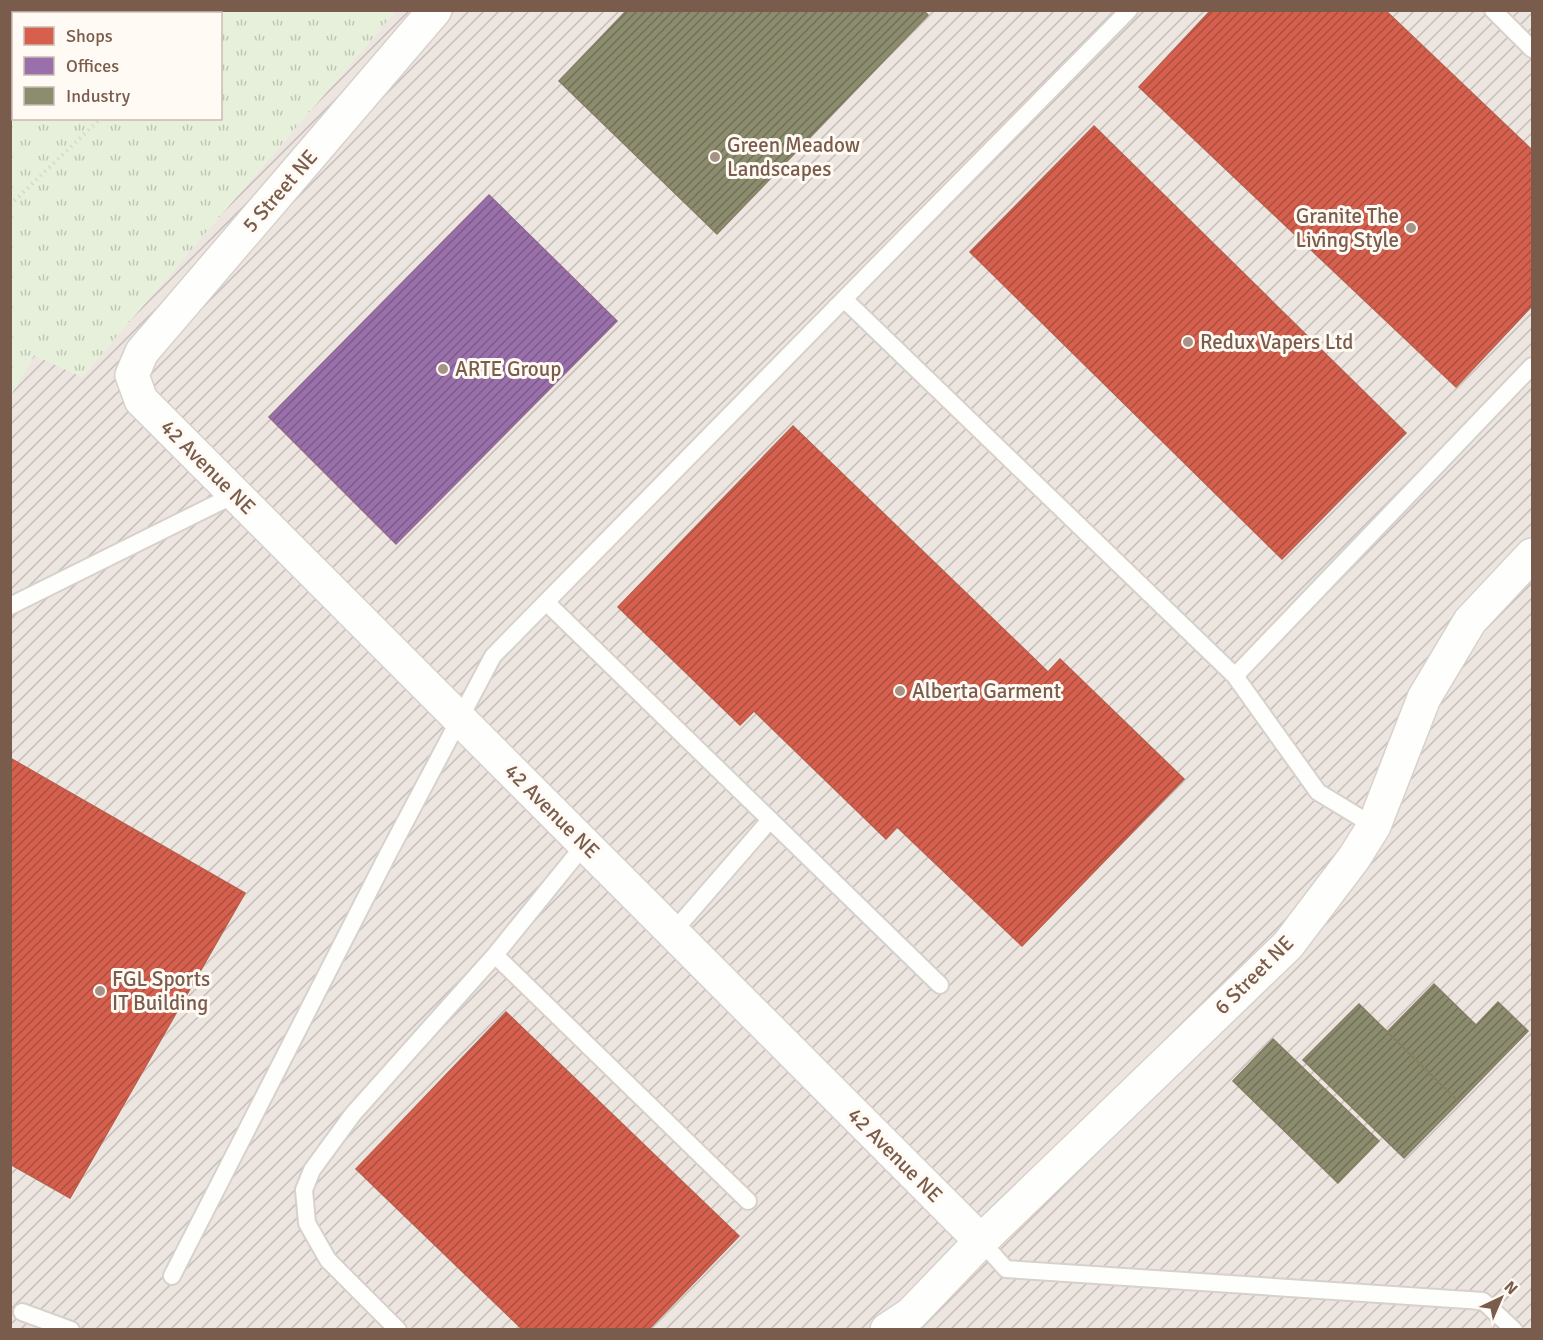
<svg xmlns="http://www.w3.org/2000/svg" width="1543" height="1340" viewBox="0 0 1543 1340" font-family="Signika,sans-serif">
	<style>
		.industrial { fill: url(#industrial-furrows) }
		.park { fill: url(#park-tufts); fill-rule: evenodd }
		.shops { fill: url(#shops-hatch); stroke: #ba5f4d; stroke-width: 1.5 }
		.offices { fill: url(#offices-hatch); stroke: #906a8f; stroke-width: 1.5 }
		.industry { fill: url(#industry-hatch); stroke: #877e64; stroke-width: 1.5 }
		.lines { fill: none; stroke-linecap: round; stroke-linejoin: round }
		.service-casing { stroke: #d7d1cb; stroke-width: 20 }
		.minor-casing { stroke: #d7d1cb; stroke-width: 36 }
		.path { stroke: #dcd5d0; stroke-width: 4; stroke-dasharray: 1.5 4.5; stroke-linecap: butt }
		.service { stroke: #fefefd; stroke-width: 16 }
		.minor { stroke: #fefefd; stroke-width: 33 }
		.poi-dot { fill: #a69286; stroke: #fffaf3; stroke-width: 2 }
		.labels { text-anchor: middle; stroke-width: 6; stroke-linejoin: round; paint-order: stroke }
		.poi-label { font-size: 21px; fill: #7a5c4d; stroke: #fffaf3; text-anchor: start }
		.street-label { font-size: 21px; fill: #7a5c4d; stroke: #fffaf3 }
	</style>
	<defs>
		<pattern id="industrial-furrows" width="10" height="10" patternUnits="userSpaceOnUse" patternTransform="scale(1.5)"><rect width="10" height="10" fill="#ede5e0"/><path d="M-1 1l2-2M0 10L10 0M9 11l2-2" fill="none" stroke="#c5bdb8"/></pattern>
		<pattern id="park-tufts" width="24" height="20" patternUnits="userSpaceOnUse" patternTransform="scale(1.5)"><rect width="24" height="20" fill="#e7f0db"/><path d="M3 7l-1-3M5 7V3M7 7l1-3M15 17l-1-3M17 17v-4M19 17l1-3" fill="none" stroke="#c0c6b4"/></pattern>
		<pattern id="shops-hatch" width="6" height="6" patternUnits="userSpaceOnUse" patternTransform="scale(1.5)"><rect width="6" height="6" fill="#d6604d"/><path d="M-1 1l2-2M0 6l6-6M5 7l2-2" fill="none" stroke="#aa4f40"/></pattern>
		<pattern id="offices-hatch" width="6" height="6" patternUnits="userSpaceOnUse" patternTransform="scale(1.5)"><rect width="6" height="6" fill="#9970ab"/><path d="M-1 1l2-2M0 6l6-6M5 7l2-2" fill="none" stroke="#7c5b86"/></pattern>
		<pattern id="industry-hatch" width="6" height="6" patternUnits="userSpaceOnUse" patternTransform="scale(1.5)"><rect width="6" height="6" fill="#8c8c6e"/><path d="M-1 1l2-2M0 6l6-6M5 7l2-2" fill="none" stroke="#727058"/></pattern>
	</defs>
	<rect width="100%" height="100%" fill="#f9f5f0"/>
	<path class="industrial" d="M396,11h1136v1318l-1521,1v-935l23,-40 48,22z"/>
	<path class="park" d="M11,10h385v1l-314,366 -48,-22 -23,40zM14,14h206v104h-206z"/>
	<path class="shops" d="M1211,10h174l147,140v156l-76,81 -317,-300z
		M1094,126l312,307 -124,126 -312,-307z
		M793,426l255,246 12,-13 124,120 -162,167 -125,-119 -11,12 -132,-128 -14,14 -122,-118z
		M10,758l235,135 -175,305 -60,-34z
		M506,1012l233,224 -91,94h-125l-167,-161z"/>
	<path class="offices" d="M489,195l128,126 -221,223 -127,-127z"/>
	<path class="industry" d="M627,10h296l5,5 -211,219 -158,-153z
		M1434,984l42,41 22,-23 30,29 -69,71 -72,-70z
		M1359,1004l100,98 -55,56 -101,-98z
		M1273,1039l106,102 -41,42 -105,-102z"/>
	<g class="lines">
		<g class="service-casing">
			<path id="service" d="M1129,10l-285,289 391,377 83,116 56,34
				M1493,10l39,39
				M546,602l394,383
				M10,606l226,-112
				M1235,676l297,-310
				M585,844l-90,111 253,246
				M673,932l97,-112
				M981,1241l25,28 477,32 31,29
				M172,1276l216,-422 105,-198 351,-357
				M22,1312l49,18
				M398,1330l-70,-70 -21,-37 -3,-33 8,-20 41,-56 142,-159"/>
		</g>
		<g class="minor-casing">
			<path id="minor" d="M435,10l-293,342 -10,23 9,25 840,841
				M887,1330l24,-16 70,-73 307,-296 66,-87 20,-32 50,-128 46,-77 62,-66"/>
		</g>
		<path class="path" d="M174,14l2,-4
			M10,205l91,-87"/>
		<use href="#service" class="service"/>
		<use href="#minor" class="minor"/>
	</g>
	<g class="poi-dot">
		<circle cx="715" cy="157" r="6"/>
		<circle cx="1411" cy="228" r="6"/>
		<circle cx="1188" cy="342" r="6"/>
		<circle cx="443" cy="369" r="6"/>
		<circle cx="900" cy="691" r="6"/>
		<circle cx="100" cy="991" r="6"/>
	</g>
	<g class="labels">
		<g class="poi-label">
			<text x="727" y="152">Green Meadow<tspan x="727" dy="24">Landscapes</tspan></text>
			<text x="1399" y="223" text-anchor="end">Granite The<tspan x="1399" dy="24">Living Style</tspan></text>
			<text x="1200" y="349">Redux Vapers Ltd</text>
			<text x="455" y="376">ARTE Group</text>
			<text x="912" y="698">Alberta Garment</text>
			<text x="112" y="986">FGL Sports<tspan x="112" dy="24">IT Building</tspan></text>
		</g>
		<g class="street-label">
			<text transform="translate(280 191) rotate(-49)" y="7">5 Street NE</text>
			<text transform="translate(208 467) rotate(45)" y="7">42 Avenue NE</text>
			<text transform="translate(552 811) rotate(45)" y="7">42 Avenue NE</text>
			<text transform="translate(1254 975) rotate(-45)" y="7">6 Street NE</text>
			<text transform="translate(895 1155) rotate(45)" y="7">42 Avenue NE</text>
		</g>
	</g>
	<rect width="1543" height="1340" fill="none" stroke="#7a5c4d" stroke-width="24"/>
	<rect x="12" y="12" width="210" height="108" fill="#fffaf3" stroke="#cabbb1" stroke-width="1.5"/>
	<rect x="24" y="27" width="30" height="18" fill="#d6604d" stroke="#cabbb1" stroke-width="1.5"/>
	<text x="66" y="42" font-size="18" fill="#7a5c4d">Shops</text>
	<rect x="24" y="57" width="30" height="18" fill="#9970ab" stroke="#cabbb1" stroke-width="1.5"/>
	<text x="66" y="72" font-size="18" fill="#7a5c4d">Offices</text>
	<rect x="24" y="87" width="30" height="18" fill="#8c8c6e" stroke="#cabbb1" stroke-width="1.5"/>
	<text x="66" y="102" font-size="18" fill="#7a5c4d">Industry</text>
	<g transform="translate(1501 1298) rotate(44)" stroke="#fffaf3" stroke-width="4.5" paint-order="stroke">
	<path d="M0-4.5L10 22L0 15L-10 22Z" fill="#7a5c4d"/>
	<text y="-9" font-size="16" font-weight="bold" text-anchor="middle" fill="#7a5c4d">N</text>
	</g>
</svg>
